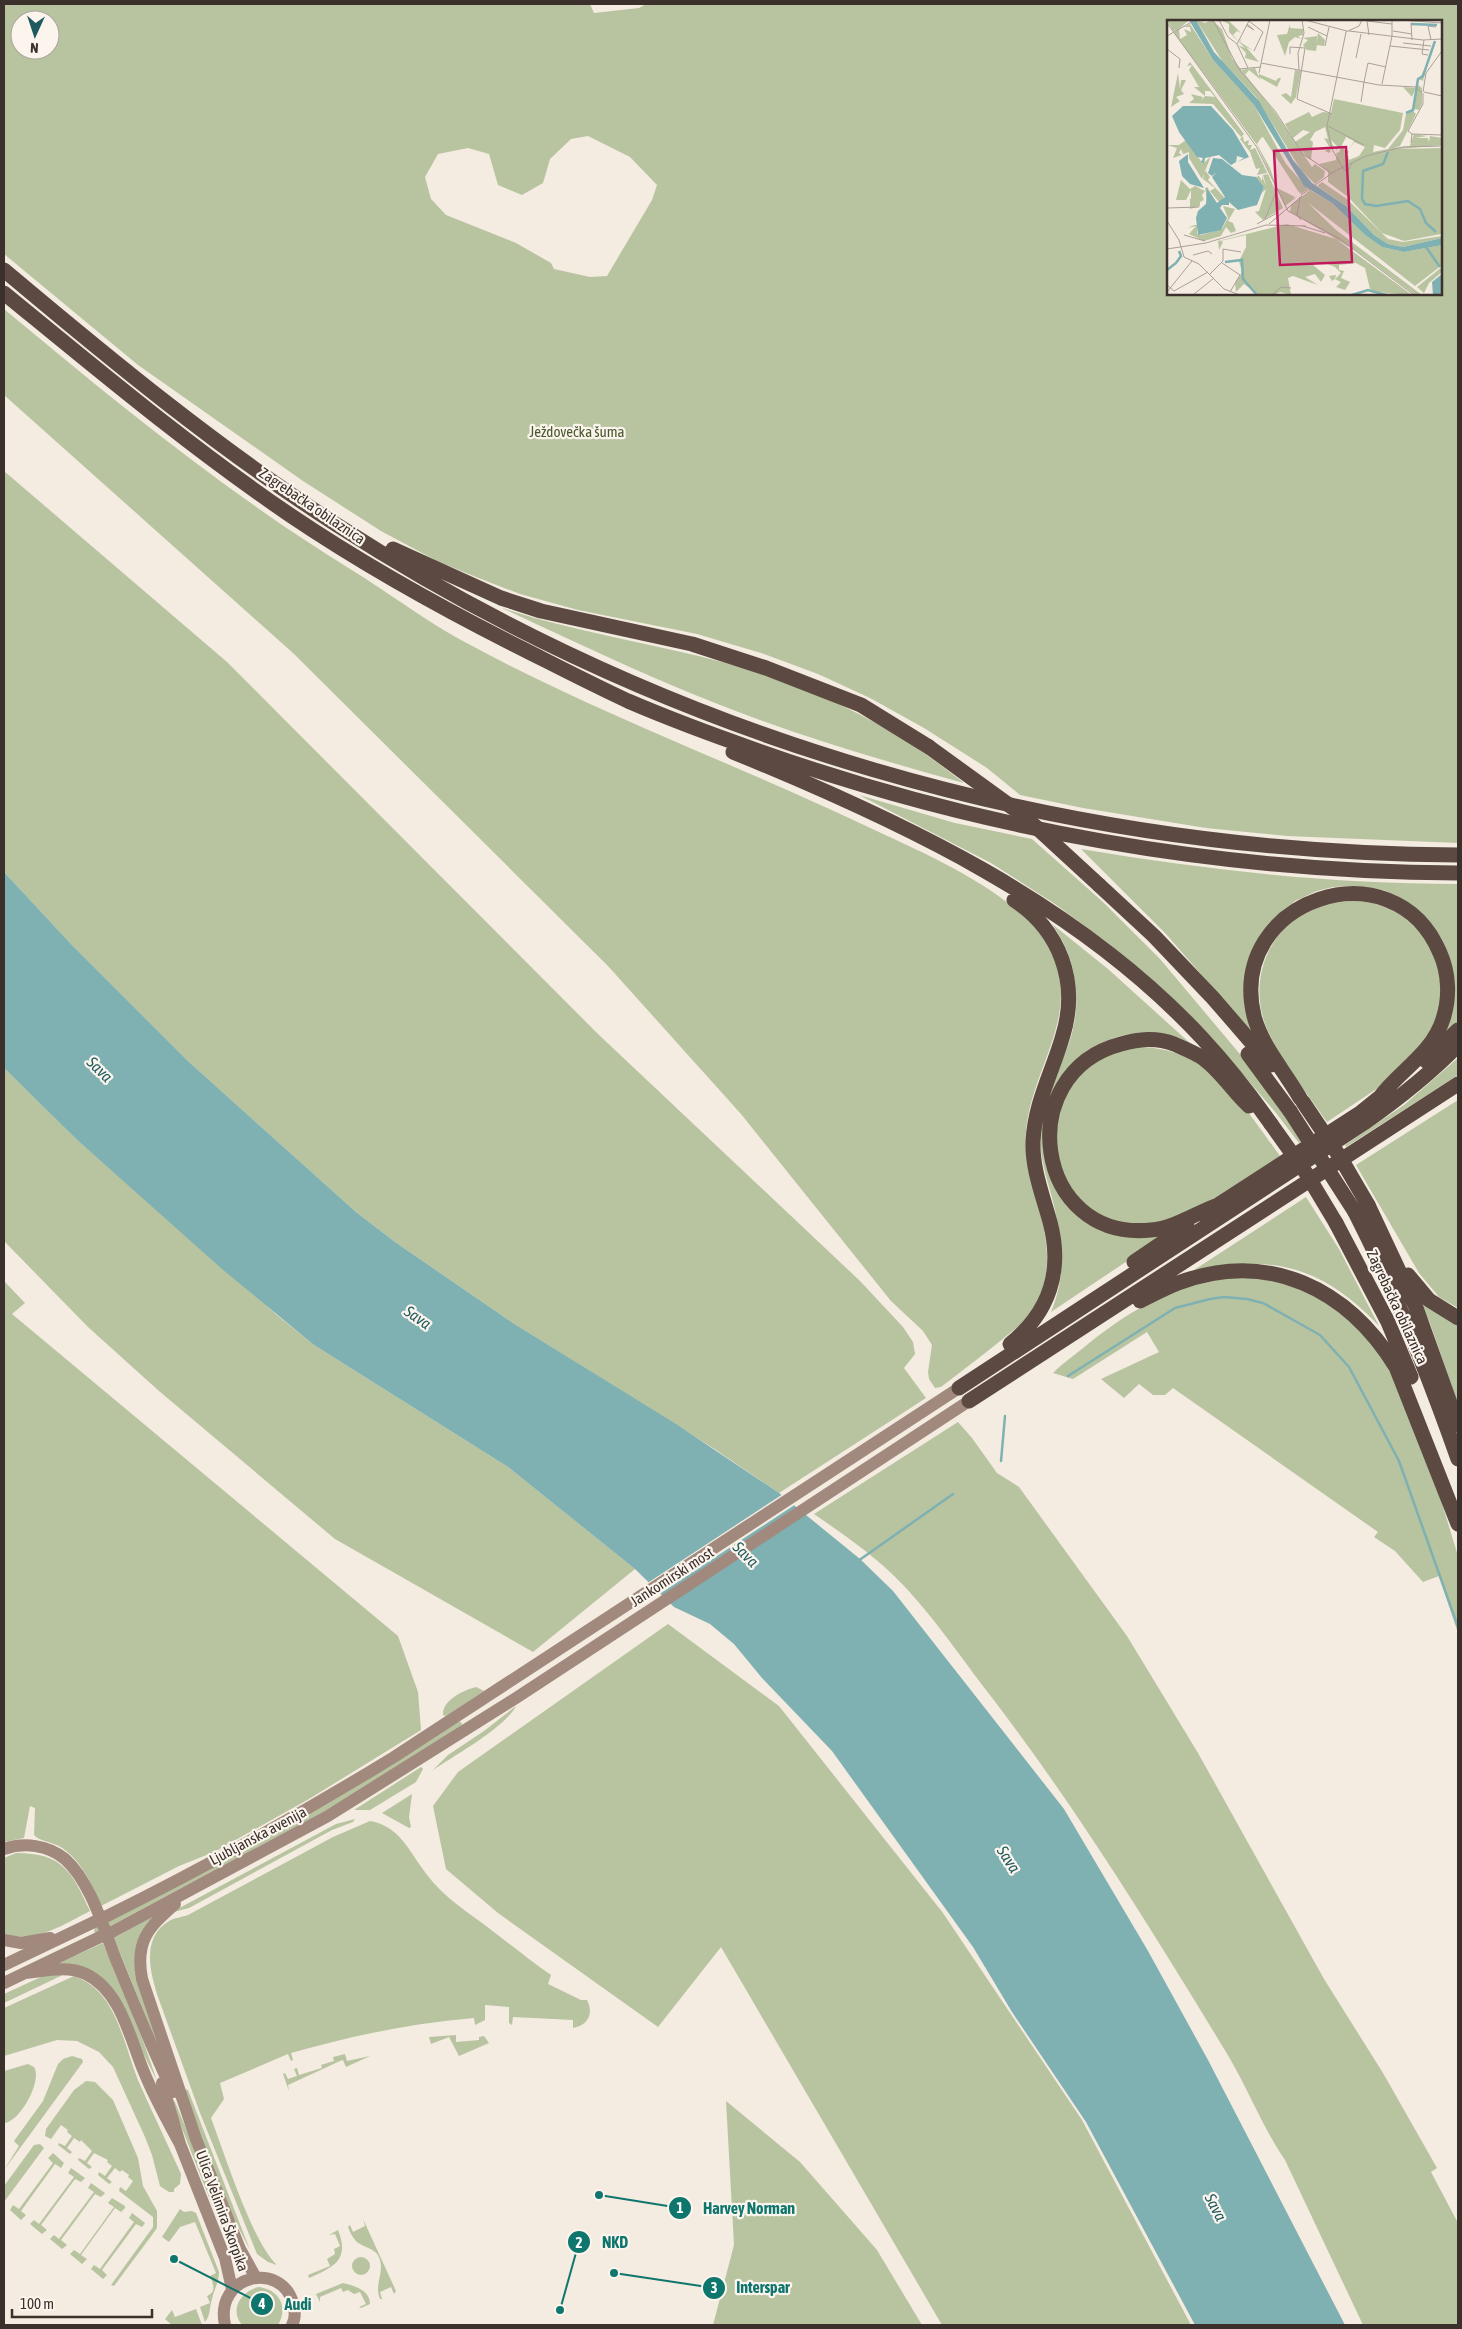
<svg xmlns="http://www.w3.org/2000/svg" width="1462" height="2329" viewBox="0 0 1462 2329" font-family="'Asap Condensed',sans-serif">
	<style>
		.green { fill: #b8c4a0; fill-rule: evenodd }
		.water { fill: #7fb0b2 }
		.pier { fill: #f4ebe1 }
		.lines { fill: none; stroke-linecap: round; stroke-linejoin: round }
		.stream { stroke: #7fb0b2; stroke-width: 2.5 }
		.secondary { stroke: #a18a7d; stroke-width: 12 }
		.highway { stroke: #5c4a42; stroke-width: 15 }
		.secondary-bridge { stroke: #a18a7d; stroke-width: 12 }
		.highway-bridge { stroke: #5c4a42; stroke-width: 15 }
		.labels { text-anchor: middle; stroke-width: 4.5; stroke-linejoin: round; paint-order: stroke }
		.park-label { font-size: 15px; fill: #4a5a2e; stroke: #fbf5ee }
		.street-label { font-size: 15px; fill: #3b302b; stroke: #fbf5ee }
		.water-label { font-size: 16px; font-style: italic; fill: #1f5a5e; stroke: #fbf5ee }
		.inset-river { fill: none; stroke: #7fb0b2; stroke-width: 2.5 }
		.inset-road { fill: none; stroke: #aaa098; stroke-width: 1 }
		.view { fill: #c2185b; fill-opacity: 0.15; stroke: #c2185b; stroke-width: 2.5 }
		.inset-edge { fill: none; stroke: #3b302b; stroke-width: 2.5 }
		.leader { fill: none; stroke: #0f766e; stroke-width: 2 }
		.callout-dot { fill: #0f766e; stroke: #fbf5ee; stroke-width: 2 }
		.mark-label { font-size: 15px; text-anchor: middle; font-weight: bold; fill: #fff }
		.callout-label { font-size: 16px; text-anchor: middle; font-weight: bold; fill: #0f766e; stroke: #fbf5ee; stroke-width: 4.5; stroke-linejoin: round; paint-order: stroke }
	</style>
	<rect width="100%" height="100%" fill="#f4ebe1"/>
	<path class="green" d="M4,4h586l4,9 45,-5 7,-4h812v839l-171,-7 -81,-8 -123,-20 -63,-13 -33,-27 -63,-40 -54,-30 -52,-24 -57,-21 -64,-19 -119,-24 -58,-16 -44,-17 -39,-16 -56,-30 -78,-50 -165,-116 -134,-111zM20,20h30v30h-30zM1168,21h273v273h-273zM588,136l42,21 27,28 -5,15 -45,76 -17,1 -36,-8 -3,-6 -35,-20 -70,-28 -15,-16 -6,-22 13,-23 30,-6 21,6 9,31 24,10 21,-12 7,-24 21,-20z
		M4,309c91,76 183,151 281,218 27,18 54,35 81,52 31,20 62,43 95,61 130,71 270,122 403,185 59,28 133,58 176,108 6,7 9,15 13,23 27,61 -23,116 -27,176 -4,56 36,103 15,161 -2,6 -2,12 -5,17 -6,9 -18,16 -26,23 -23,19 -46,36 -69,54l-6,1 -6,-9 -1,-7 4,-27 -9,-14 -32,-30 -150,-187 -133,-148 -315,-313 -289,-258z
		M4,471l223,191 371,372 262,247 43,46 10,15 2,12 -11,14 22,30 -147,95 -66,-45 -197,-123 -121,-83 -39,-30 -167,-150 -118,-118 -67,-72z
		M502,608c73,24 149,35 224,55 66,18 132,46 189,84 17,11 33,24 49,36 -73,-20 -144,-41 -215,-67 -84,-31 -166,-70 -247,-108z
		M859,795l96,28 77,16 72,64 56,56 95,113 47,69 -3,2 -23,-30 -67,-78 -97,-89 -57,-42 -64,-41z
		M1081,849c125,21 250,35 377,35v139l-27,27 18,-93 -7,-18 -13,-18 -30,-24 -16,-7 -32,-4 -18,1 -16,4 -22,10 -17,14 -15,18 -9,18 6,91 -94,-108z
		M1363,900l35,11 30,29 13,33 -1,34 -12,30 -47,49 -54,36c-21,-30 -45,-60 -60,-93 -20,-48 1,-100 47,-123 10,-5 36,-4 49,-6z
		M1052,924l56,45 83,75c-16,-4 -36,-12 -52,-11 -70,5 -116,81 -87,145 4,9 12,17 18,24 5,6 9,13 15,18 24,21 58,18 87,11l-121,81c17,-41 11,-77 0,-118 -5,-19 -11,-37 -11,-56 1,-33 17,-64 29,-95 14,-40 8,-85 -17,-119z
		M1134,1047c73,-2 107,55 146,109l-76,49 -43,19 -36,1 -32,-13 -24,-24 -14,-37 4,-45 22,-34 27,-19z
		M1458,1058v17l-112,72 -1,-2 59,-40z
		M4,1068l71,70 203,178 36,29 194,122 127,102 -102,83 -198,-113 -176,-148 -71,-64 -84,-86z
		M1458,1100v208l-19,-11 -20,-24 -63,-108z
		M1306,1197l33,52 40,77c-34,-36 -72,-62 -124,-62 -21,0 -43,5 -64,8z
		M1240,1277l22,1 41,9 53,35 36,48 41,104 25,82v77l-19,-57 -16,6 -28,-31 -21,-14 4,-5 -205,-144 -8,7h-12l-14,-11 -15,14 -23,-19 58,-27 -12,-20 -74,47 -20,-6c11,-11 23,-19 35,-29 47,-38 91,-61 152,-67z
		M4,1281l21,22 -13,11 386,322 20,56 3,38 -112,69 -95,53 -35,14 -78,40c-9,-22 -20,-47 -42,-60 -8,-4 -20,-5 -25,-11l1,-27 -5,-2 -6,32 -20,4z
		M1416,1293l42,30v81l-28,-81z
		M958,1422l14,16 25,35 22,14 108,149 71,117 126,226 59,94 54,95 -6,4 27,51v102h-95l-78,-165c-22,-32 -36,-69 -56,-103 -74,-122 -149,-244 -236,-358 -33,-42 -63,-89 -102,-126 -23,-22 -51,-41 -77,-59z
		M668,1624l111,82 164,207 139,207 109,205h-249l-221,-378 -63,80 -160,-114 -52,-44 -13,-63 25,-34z
		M476,1687l8,4 -38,25 -3,-1c-1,-15 21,-25 33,-28z
		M516,1706c-11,22 -63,50 -84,65l16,-16 36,-24z
		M459,1721l3,2 -1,4 -123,77 -241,129 -3,-1 1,-5z
		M421,1767l2,2 -7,13 -46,28h-16z
		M412,1794l-3,23 2,10 -2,1 -27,-15z
		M355,1819l-2,3 -21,8 -143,78 -19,5 166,-89z
		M370,1821c28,5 37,26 52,47 19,28 42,41 68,61 20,15 39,31 61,46l-3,9 33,16h6c7,14 1,25 -14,28v-8l-60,-3 -1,8 -3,-2v-16l-24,-2v15l-10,5 -1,-7c-62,5 -123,18 -183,35l2,7 -2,1 -3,-7 -68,29 4,16 -13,19c13,34 41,124 66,147l-9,-3 -11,-8 -57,-141 -42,-116c-8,-25 -17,-59 11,-76 5,-3 13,-4 19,-6l145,-78z
		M16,1853c47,0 56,19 74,58 -27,14 -56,33 -86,23v-76z
		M153,1916l-14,26 34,134 -18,-36 -41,-102z
		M103,1943l42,103 12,35 -45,-90 -55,-27z
		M67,1973l-63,30v-9l39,-18z
		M74,1976c45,15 50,74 67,111 13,29 27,58 40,87l-1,10 -6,5v3h-5l-9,-6 -8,-31 -7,-18 -32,-70 -14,-15 -22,-11 -20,-1 -53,16v-48z
		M456,2035v7l23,-2v-3l5,-1 5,7 -30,13 -10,-19 -18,7 -2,-7z
		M345,2054l2,7 23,-5 -24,11 -3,-7 -3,1 -52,24 1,6 -6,-17 2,-1 3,6 9,-3 -3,-7 3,-1 2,7 23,-7 -1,-3 13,-4 -1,-4z
		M72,2056l10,3 1,3 -79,108 15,-24 -5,-5 29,-40 15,-37 5,-5z
		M28,2064l6,3c9,14 -15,56 -30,56v-52z
		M86,2081l9,1 18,18 25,58 5,28 14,25v17l-5,7 -38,51 -3,-1 42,-58v-10l-34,-26 1,-4 6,4 7,-10 -5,-4 1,-2 -7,-5 -2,2 -5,-4 -8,10 5,4 -3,2 -11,-9 1,-3 6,4 7,-10 -5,-4 1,-2 -14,-7 -7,10 5,4 -3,2 -11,-9 1,-2 6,3 7,-10 -11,-11 -1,2 -6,-4 -7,10 5,4 -2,2 -12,-9 1,-2 6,3 7,-10 -5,-4 1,-2 -7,-5 -10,14 -6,-3 1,-7 28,-39z
		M185,2089l3,1 62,160c-27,-51 -49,-106 -65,-161z
		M173,2100l2,2 70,168 -7,1 -66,-168z
		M726,2101l74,61 77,88 45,75h-209l21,-80z
		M40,2144l4,4 -40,54v-16l30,-41z
		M53,2153l11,10 -3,5 -6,-4 -34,47 5,4 -5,5 -11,-10 3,-5 6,4 34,-46 -5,-5z
		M71,2168l14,10 -4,4 -6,-3 -34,46 6,5 -5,4 -12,-10 4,-4 5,4 35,-47 -6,-4z
		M91,2183l14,10 -4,4 -6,-3 -34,46 6,5 -5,4 -12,-10 4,-4 5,4 35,-47 -6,-4z
		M112,2198l13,8v2l-4,4 -6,-4 -34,47 6,4 -5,5 -12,-10 4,-4 6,4 34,-47 -6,-4z
		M180,2209l4,3 8,-1 4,2 23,59c0,11 -5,17 -7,27 -3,9 -1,16 -7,23l-5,-15 10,-4 -3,-7c10,-4 6,-13 3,-20l6,-3 -21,-51 -15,5 -11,15 -7,-5z
		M132,2213l13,10 -3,4 -6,-3 -34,46 5,5 -4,4 -12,-10 3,-4 6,4 34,-47 -5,-4z
		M363,2219l33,72 -2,3 -3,-7 -11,5 2,7h-2c-6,-15 4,-25 0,-39 -3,-13 -16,-11 -24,-19 -4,-4 -6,-9 -8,-14l2,-2 3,7 12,-6z
		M338,2230c12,30 -4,37 -29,48l-1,-3 22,-9 -3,-7 8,-5 -1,-5 6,-3 -5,-12 -6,1z
		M352 2266a9 9 0 1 1 18 0a9 9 0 1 1-18 0Z
		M343,2283c12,3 27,7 27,21l-9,4 -2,-1 7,-3 -6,-12 -6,2 -6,-4 -5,2 -2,-4 -21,9v5l-4,-8z
		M258,2287c21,2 31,20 20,38h-36c-13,-16 -1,-33 16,-38z
		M196,2309l6,16h-30l-7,-6 7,-9 3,7z"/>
	<path class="water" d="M4,872l67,72 118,118 167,150 39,30 121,83 160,99 103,69 81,66 33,32 171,218 84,142 60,109 137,265h-150l-109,-203 -74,-110 -39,-65 -141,-196 -70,-73 -28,-34 -24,-20 -36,-17 -39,-38 -127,-102 -194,-122 -92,-76 -147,-131 -71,-70z"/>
	<path class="pier" d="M783,1494l13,10 -138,91 -12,-11z"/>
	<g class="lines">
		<path class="stream" d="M1068,1376l107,-68 35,-9 14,-2 23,2 16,4 57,32 29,32 50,94 59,166
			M1001,1461l4,-45
			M858,1561l95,-67"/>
		<path class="secondary" d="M4,1849c20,-7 44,-4 61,10 27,24 40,75 54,108 17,42 34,84 54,125
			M175,1904c-27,24 -40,37 -33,75l54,160 44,110 16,29
			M105,1917c99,-49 196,-103 289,-160l565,-369
			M112,1932l216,-116 188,-118 453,-297
			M4,1940l17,3 29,-5
			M4,1965l90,-43
			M25,1973c20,-2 42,-8 61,1 35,17 44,65 58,98 10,25 23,48 36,72
			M4,1983l96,-46
			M162,2083l18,61 45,114 7,31
			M225,2325c-11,-50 56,-65 68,-22 2,7 3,15 -1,22"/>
		<path class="highway" d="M4,270c107,90 215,179 333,255 334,215 724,328 1121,330
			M4,293c93,76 186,154 286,222 71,48 146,90 223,129 38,19 76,39 115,57 42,18 85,34 128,49 225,80 464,122 702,123
			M393,549l108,49 40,13 151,33 74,24 95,37 68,42
			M733,752c169,69 344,151 470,287 25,27 47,55 68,85
			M1099,885l55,51 59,62 58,67
			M1248,1054l42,57
			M1426,1061l32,-31
			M1300,1098c-15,-26 -38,-52 -46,-82 -28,-117 140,-173 186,-63 9,20 10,45 3,66 -11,35 -43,51 -63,78
			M1218,1205c-22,8 -43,23 -67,25 -117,12 -140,-157 -30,-186 18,-5 35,-7 53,0 9,4 22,9 30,15 17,12 29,33 45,47
			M1368,1205l47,100 43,120
			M1210,1210l150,-97 26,-21
			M1355,1212c41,80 73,162 103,247
			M1336,1223l52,99 23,55
			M1134,1262l53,-36
			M1408,1275l21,25 29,18
			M1140,1301c12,-6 25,-13 38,-18 91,-34 170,6 218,84l62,157
			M1010,1344c39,-31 53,-73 40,-122 -7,-26 -18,-53 -17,-81 2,-39 20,-70 30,-106 16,-53 -3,-105 -49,-135
			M959,1388l405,-265c34,-24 65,-48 94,-78
			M969,1401l489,-317"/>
		<path class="secondary-bridge" d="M94,1922l11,-5
			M100,1937l12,-5"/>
		<path class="highway-bridge" d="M929,747l95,69 75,69
			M1303,1102l37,55 28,48
			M1290,1111l65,101
			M1271,1124l35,49 30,50"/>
	</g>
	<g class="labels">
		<g class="park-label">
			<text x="577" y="437">Ježdovečka šuma</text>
		</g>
		<g class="street-label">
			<text transform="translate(312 506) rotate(34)" y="5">Zagrebačka obilaznica</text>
			<text transform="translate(1397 1307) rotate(65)" y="5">Zagrebačka obilaznica</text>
			<text transform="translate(672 1577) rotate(-33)" y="5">Jankomirski most</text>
			<text transform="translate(258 1836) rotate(-28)" y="5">Ljubljanska avenija</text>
			<text transform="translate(222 2211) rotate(70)" y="5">Ulica Velimira Škorpika</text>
		</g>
		<g class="water-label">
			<text transform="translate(100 1069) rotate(44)" y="6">Sava</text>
			<text transform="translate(418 1317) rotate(35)" y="6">Sava</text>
			<text transform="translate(746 1554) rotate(45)" y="6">Sava</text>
			<text transform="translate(1009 1859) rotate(57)" y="6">Sava</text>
			<text transform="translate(1216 2207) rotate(63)" y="6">Sava</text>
		</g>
	</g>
	<g transform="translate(1167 20)">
		<rect width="275" height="275" fill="#f4ebe1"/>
		<path d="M0,0h22l-10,9 1,10 7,-4 -3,-6 7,3 -1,-5h-6l6,-3 23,36 41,45 32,59 22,25 -7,5 -3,-3 -35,-54 -2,1 -4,6 13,24 7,20 18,9 -3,2 5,-2 -12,9 -28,-61 -83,-112 4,-3 -5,1zM29,0l9,3 7,-3 10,9 10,29 42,53 38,56 3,-3 10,7 -1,6 -9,7 -14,-14 -45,-73 -33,-35zM61,0l13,13 -4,-2 -4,4 6,7 3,-4 -2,4 14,9 -8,-4 13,15 -14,-4 1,-5 -8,-8 7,3 -16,-16v-8l-6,-3zM123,4v4l13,1v6l-5,1 3,3 -6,-2 -6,5 -4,14 -8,-21 10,-1zM151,13l7,7 -1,6 -7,-1 -1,6 -9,-1 -4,-5 5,-5 -5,-2 15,-2 -2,8zM23,42l54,72 -3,3 -28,-33 -24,-1 5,-4 -3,-5 12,3 -2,4 4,-5 10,1 -5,-6h-5v5l-11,-9h5l-10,-17 3,-5 -5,1zM260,44l-4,17 -4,-2 -2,5 5,4v16l-3,6 -5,-1 2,-22 -4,10 -9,-10 12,1zM88,48l4,9v-3l17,7 2,-3h3l-4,9 -18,-10 2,3 -12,-10 -4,5 -4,-5zM128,50l6,1 -5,26 -5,7 -10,-9 5,-2 5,4zM11,53l2,16 1,-9h5l-5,10 3,4 -8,3 4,4 -9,6zM167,79l69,14 -3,17 -15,18 -11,-3 -1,7 15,-3 15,-19 3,-16 7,-3 3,3 -16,32 -6,2 16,-2 4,-12 13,2 -12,2h13l1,4 1,-6 12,2v7l-43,4 43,-1 -1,86 -37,7 -22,-8 -34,-36 -20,-15v-10l-9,-8 17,-4 1,-13 -8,2 2,2 -2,2 -4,-2 5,-3 -6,-10 4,1 -3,-12 -10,5 -5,8 3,2 -2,18 -4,-3 -12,-15 15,-10 -7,-2 -10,8 -8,-14 24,-12 3,5 11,-5 8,1zM179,117l8,4 -5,9 5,-8 11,5 -6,9 -10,4 -1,-5 -2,2 3,-6 -3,1 1,-3 -2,2 -3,-5 -3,6 -2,1 -1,-4h4l-7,-3 -2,-6 9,9zM76,116l1,6 5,-2 -1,5h4l-2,5 5,-2 13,26 15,34 -20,12 -8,-8 4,-1 7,-22 -4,4 2,-6 -8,-10 3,-1 3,5v-5l4,10 -3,-11 5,-1 -6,-8 5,7 -10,2 3,-7 -4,1 -6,-17 -10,-13zM19,120l17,24 8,-8 -9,23 -13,-21v-6l-6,2 -2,-5 -2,4 3,2 -9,3 4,-10 -10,-3h12zM38,150l5,7 -2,3 16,17 -4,6 -12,-14 -1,11 -2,-12 2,-1 3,4 5,-3 -12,-9zM14,160l9,9 5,-3 10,5 -3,4 2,5 -4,2v4l-10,3v-10l-5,7 6,-8v-8l-5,10h-10zM155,162l25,17 41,40 15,3 39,-6v2l-39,9 -15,-3 -14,-9 -28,-29 -29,-20zM143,170l22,13 33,32 17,12 22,5 38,-7v20l-27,21 -108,-84 29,28 86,65h-7l-57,-43 -68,-40 1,-7zM56,186l12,3 -7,12 5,2 3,8 -5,2 -5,-6 -5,9 -17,5 -15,-7 7,-8 -8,2 6,-3h3v9l4,1 21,-6 6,-11zM120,204l49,15 76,56 -36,-3 -6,-3 -5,-21 -9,-5 -17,2v5l5,1 -3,7 9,4 -5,8 -9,-3 5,-5 -6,-3 -3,2 -3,-5 7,-1 -1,4 6,-6 -6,-6 -12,-5 -10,3 12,10 -4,7 -6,-8 -10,3 13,8 -25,-9 -5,2 3,17 -11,-3 -6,3 -16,-1 -14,-10 -8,8 -1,-9 7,-11 -3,-11 7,-14v-12l-26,6 3,1 -4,8 -1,-9zM275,247v5l-13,11 -5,10 -7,-6z" fill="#b8c4a0" fill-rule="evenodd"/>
		<path d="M22,0h7l18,32 45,49 34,59 19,23 34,23 28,29 14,9 15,3 39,-9v7l-38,7 -22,-5 -17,-12 -33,-32 -28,-17 -50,-81 -41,-45zM44,86l22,24 16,27 -12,5 7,-4 -7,-2 -1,6 -5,3 -12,-10 -14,3 -1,6 -3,-2 2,-4 -6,-1 -18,-25 -7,-16 11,-10zM21,134v8l16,26 -14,-4 -8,-8 -3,-15zM46,138l9,1 20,16 14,2 8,10 -7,18 -19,5 -9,-8v3h-7l-2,3 7,10 -6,12 -23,5 -2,-17 2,-7 8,-7 1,-16 10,15 8,-6 -13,-20 5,-5 -5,4 -4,-3zM275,254v21h-9l-1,-13z" fill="#7fb0b2"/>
		<path class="inset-river" d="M244,4l26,1M239,93l7,-3 5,-31 5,-3 12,-35M221,132l-5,12 -20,7 -1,28 3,5 11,2 32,-5 12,8 6,14 10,9M259,227l14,20M58,242l17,-2 1,19 14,16M0,250l9,-7 5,-7 -2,-5M185,275l16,-5 18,5"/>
		<path class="inset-road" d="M46,0l26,49 36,42 28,43 28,19M52,0l9,17 9,7 11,24M138,0l42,11M233,0l42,3M82,1l14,11 -9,19M0,3l89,123 32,65 52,28 74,56M244,3l1,17M79,5l8,5 -7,-6M141,7l19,9M182,11l74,9 19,-1M226,11l19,3M202,15l-2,-14 25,3M0,16l28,-16M257,20l-2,14 6,1M264,20l-3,-14 8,1M236,23l28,3M70,24l12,-23M158,26l4,-19M223,26l39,4M0,29l13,10 -1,9M123,34v-7l15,1 -8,51 35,15M189,38l5,-24M94,43l118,22 37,2 6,6M72,49l22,-2M132,50l-1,-17 6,-20 -2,-13M92,53l11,-53M197,62l4,-19 18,4M215,64l10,-48v-16M256,72l3,-19 16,-22M257,72l18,4M194,82l3,-20M161,106l36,19M245,114l-4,-3 15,-27v-11M244,123l1,-9 30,1M186,142l-5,8h-4l-12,-21 -5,-23 19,-94 13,-6 3,-6M134,175l34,-24 31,-15 37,-9 39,-1M133,177l-3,18 4,5M0,188l32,-1M98,199l11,-27M0,201l12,19 5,17 15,7 25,25 16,6M90,204l20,-11M102,204l33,-28M136,206l22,7M17,215l21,6M0,229l39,-6 60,-18 40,1M26,235l15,-4 4,3M55,243l18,12 -10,17M43,254l13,-13v-12l18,3M0,265l7,6 34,-19M0,272l25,-31M27,274l20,-16M105,275l9,-8 10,1"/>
		<path class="view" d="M179,127l6,115 -72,3 -6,-114z"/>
		<rect width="275" height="275" class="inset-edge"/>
	</g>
	<path class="leader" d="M599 2195L680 2208M560 2310L579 2242M614 2273L714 2288M174 2259L262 2304"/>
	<g class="callout-dot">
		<circle cx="599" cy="2195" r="5"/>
		<circle cx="560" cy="2310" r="5"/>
		<circle cx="614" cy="2273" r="5"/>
		<circle cx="174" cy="2259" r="5"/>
		<circle cx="680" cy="2208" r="12"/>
		<circle cx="579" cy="2242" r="12"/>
		<circle cx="714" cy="2288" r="12"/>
		<circle cx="262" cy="2304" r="12"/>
	</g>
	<g class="mark-label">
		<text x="680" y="2213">1</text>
		<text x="579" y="2248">2</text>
		<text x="714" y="2293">3</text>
		<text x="262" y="2309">4</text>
	</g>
	<g class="callout-label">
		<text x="749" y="2214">Harvey Norman</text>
		<text x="615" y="2248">NKD</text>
		<text x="763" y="2293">Interspar</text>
		<text x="298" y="2310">Audi</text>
	</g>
	<rect width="1462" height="2329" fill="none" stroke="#3b302b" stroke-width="10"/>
	<g transform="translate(35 35) rotate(183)"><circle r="24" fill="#fbf5ee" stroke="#aea6a0"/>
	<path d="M0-4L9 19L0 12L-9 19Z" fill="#1f5a5e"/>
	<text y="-8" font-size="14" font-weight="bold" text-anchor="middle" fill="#3b302b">N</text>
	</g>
	<path d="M12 2309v8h140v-8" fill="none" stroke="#3b302b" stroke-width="2.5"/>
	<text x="20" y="2309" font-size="15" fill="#3b302b" stroke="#fbf5ee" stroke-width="4" paint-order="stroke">100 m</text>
</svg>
